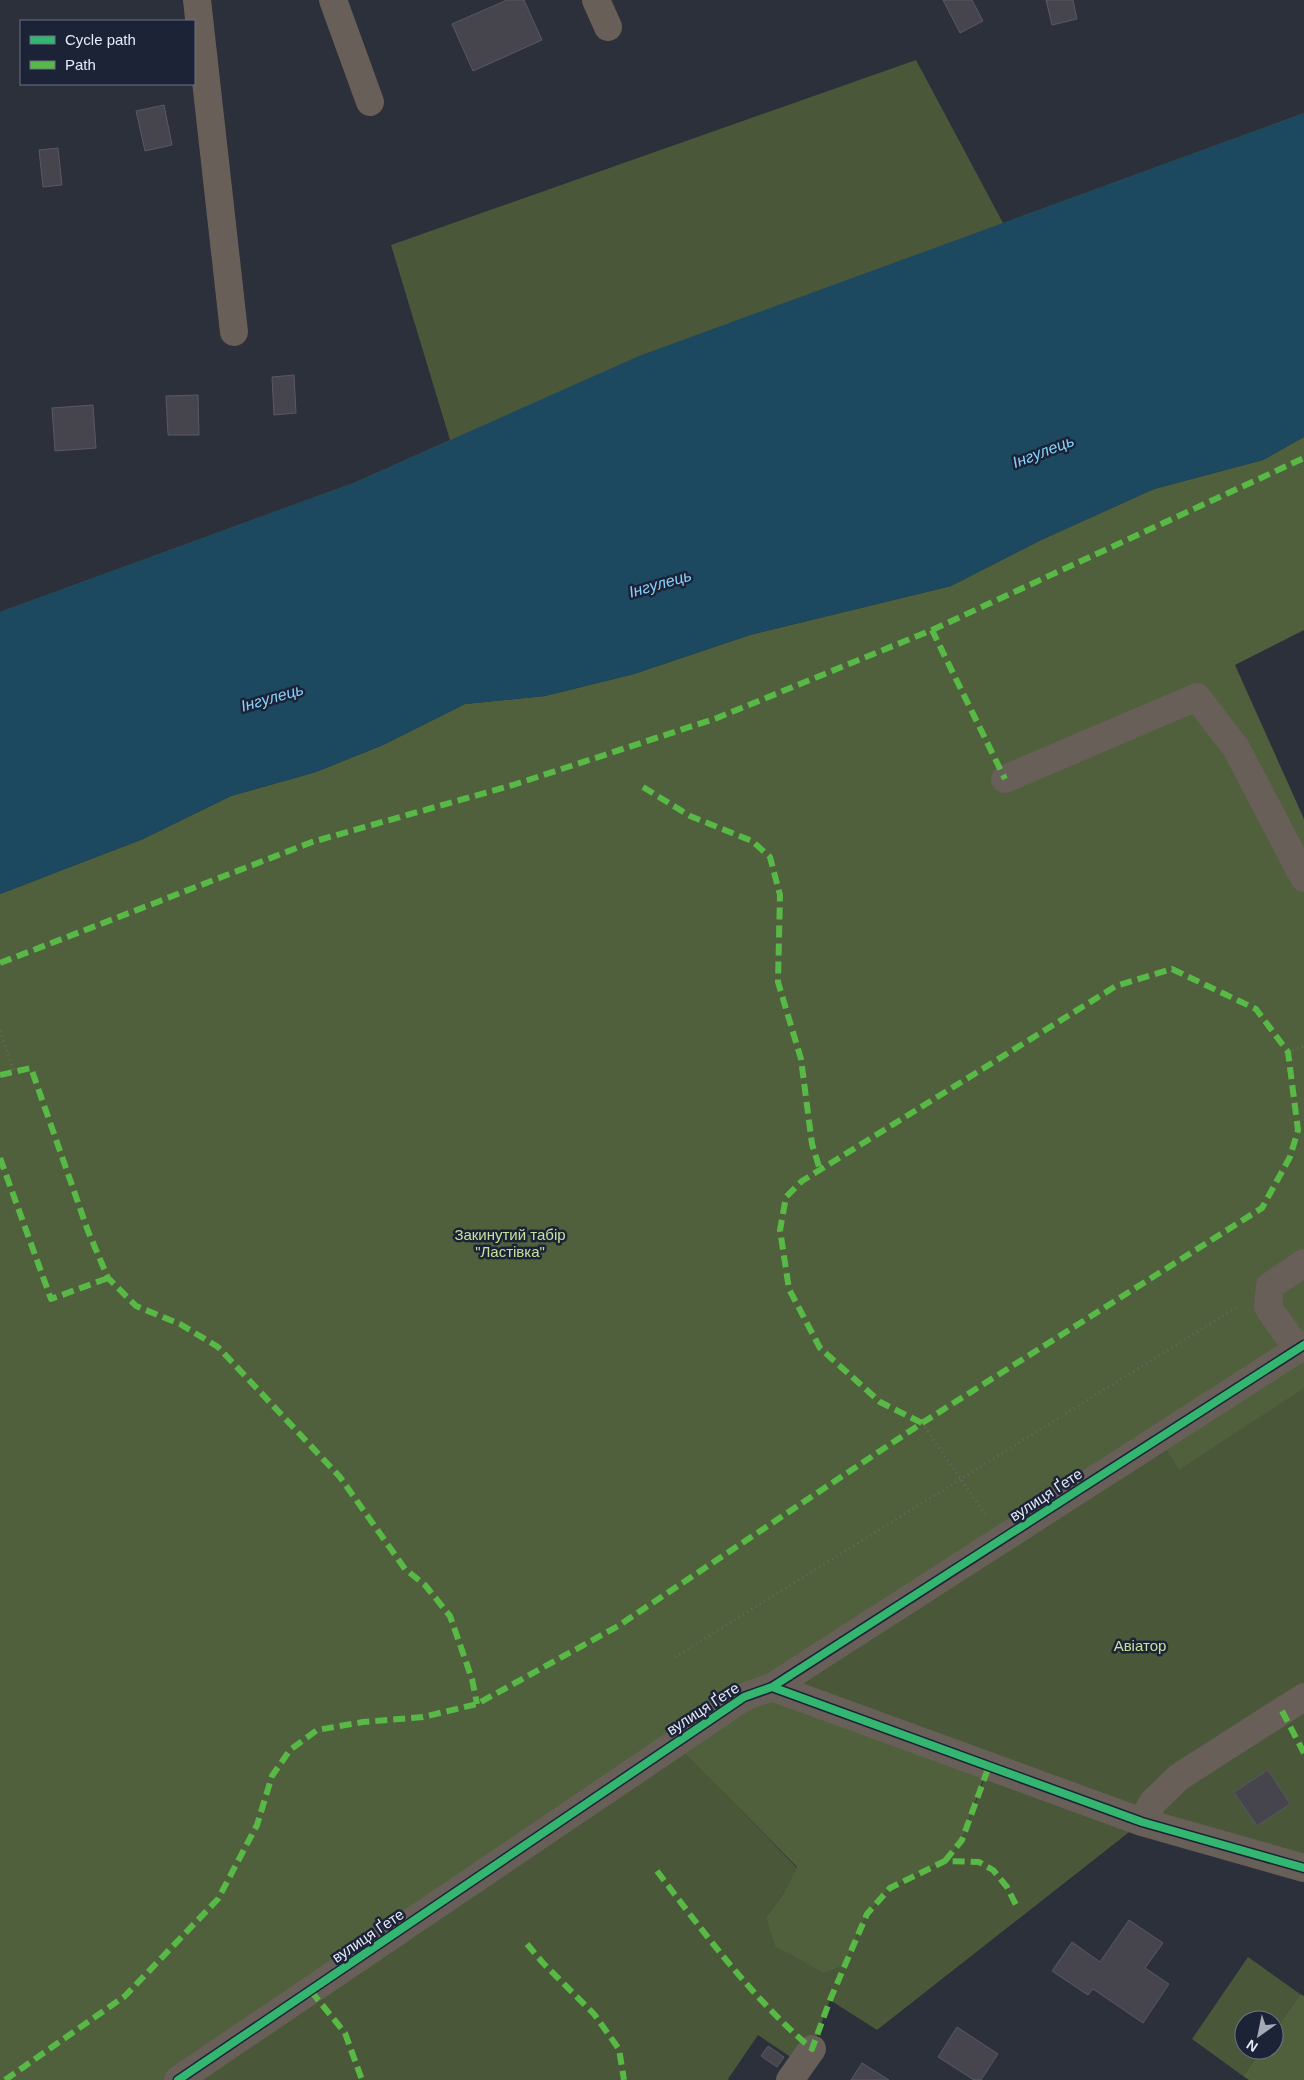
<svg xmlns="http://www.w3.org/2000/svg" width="1304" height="2080" viewBox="0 0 1304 2080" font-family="Helvetica,sans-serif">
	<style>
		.green { fill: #4a5739 }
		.forest { fill: #50603c }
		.water { fill: #1c4960 }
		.building { fill: #46444c; stroke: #5a5861 }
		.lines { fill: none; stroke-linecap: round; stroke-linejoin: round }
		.path { stroke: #6a6564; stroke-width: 3; stroke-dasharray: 1 4; stroke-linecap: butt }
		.minor { stroke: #685f59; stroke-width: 28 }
		.quiet { stroke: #58b947; stroke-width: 6; stroke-dasharray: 12 6; stroke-linecap: butt }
		.cycleway-casing { stroke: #1c2337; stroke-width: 11 }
		.cycleway { stroke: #33b770; stroke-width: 8 }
		.labels { text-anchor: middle; stroke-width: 5; stroke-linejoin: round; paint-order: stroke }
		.park-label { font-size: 15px; fill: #c5e19b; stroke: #1c2337 }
		.street-label { font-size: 15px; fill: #e6ebf9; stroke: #1c2337 }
		.water-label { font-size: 16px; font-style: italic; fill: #86d2fd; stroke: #1c2337 }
	</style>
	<rect width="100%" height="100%" fill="#2c303b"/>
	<path class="green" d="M916,60l87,163 301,-110v108l-1304,391 356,-130 94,-42 -59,-195z
		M1304,1345v523l-162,-46 -265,208 -47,-30 -18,49 -11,15 -43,-29 -30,44 1,1h-551l498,-337 121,125 -14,26 -17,23 78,48 23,-51 23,-26 55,-27 17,-21 27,-74 -217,-79z
		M1248,1957l52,37 -26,38v-12h-30v30h17l-18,26 -51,-37z"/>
	<path class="forest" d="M1304,437v193l-69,35 69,154v569l-125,82 -19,-31 -387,248 213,84 -24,69 -17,21 -55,27 -23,26 -23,51 -20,8 -49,-27 -9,-29 17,-23 14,-27 -122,-124 -497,337h-178v-1186l143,-55 88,-43 85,-24 67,-27 82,-41 80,-8 89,-22 116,-39 201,-49 90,-46 113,-51 109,-29z
		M1300,1994l4,2v84h-55l-6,-4 18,-26h13v-18z"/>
	<path class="water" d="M1304,113v324l-41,23 -109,29 -113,51 -90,46 -201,49 -116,39 -89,22 -80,8 -82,41 -67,27 -85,24 -88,43 -143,55v-282l356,-130 283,-126z"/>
	<path class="building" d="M507,0h17l18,40 -69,31 -21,-47z
		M943,0h29l11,21 -23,12z
		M1046,0h27l4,19 -25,6z
		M164,105l8,40 -27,6 -9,-40z
		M58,148l4,37 -19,2 -4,-37z
		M294,375l2,38 -22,2 -2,-38z
		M198,395l1,40h-31l-2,-39z
		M93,405l3,43 -41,3 -3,-43z
		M1268,1770l22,34 -33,22 -23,-34z
		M1129,1920l34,23 -18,25 24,16 -26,39 -50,-34 -5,6 -36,-24 20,-29 28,20z
		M957,2027l41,27 -17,26h-7l-36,-23z
		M768,2046l16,11 -7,10 -16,-11z
		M862,2063l27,17h-38z"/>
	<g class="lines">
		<path class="path" d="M0,1031l14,41
			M1288,1052l16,-6
			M922,1423l63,91
			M675,1657l562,-350"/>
		<path class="minor" d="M197,0l37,332
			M333,0l37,102
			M596,0l12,27
			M1005,779l192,-82 39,51 68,130
			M1298,1350l-30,-43 2,-21 34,-23
			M772,1687l370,135 162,46
			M1142,1822l11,-20 26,-25 125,-80
			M178,2080l566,-383 28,-10 532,-342
			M790,2080l22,-31"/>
		<path class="quiet" d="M932,630l372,-172
			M643,787l47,29 62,25 18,16 10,38 -2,87 23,77 11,85 8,26
			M0,963l312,-121 201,-57 204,-67 215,-88 73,149
			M0,1075l31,-7 57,163 20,47 28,28 44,18 38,23 122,130 65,92 20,16 25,31 22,63 5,25
			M0,1158l51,141 57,-21
			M1282,1711l22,42
			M945,1861l17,-21 27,-74
			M657,1871c47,62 95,127 155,178l18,-49 37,-86 23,-26 55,-27 34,1 14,8 14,17 10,20
			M527,1944l16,19 51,51 25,35 5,31
			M311,1991l34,42 17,47
			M5,2080l120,-84 93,-97 39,-74 15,-49 18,-26 27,-20 46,-8 60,-5 54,-13 141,-78 304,-203 340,-215 28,-51 8,-27 -10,-78 -32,-43 -84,-40 -56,17 -314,195 -16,16 -6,33 9,59 31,59 60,54 42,21"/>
		<g class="cycleway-casing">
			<path id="cycleway" d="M772,1687l370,135 162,46
				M178,2080l566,-383 28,-10 532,-342"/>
		</g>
		<use href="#cycleway" class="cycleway"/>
	</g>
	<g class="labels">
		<g class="park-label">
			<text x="510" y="1240">Закинутий табір<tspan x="510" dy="17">"Ластівка"</tspan></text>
			<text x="1140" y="1651">Авіатор</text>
		</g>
		<g class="street-label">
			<text transform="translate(1046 1495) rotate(-33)" y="5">вулиця Ґете</text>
			<text transform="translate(703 1709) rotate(-33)" y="5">вулиця Ґете</text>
			<text transform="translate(368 1936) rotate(-34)" y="5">вулиця Ґете</text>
		</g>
		<g class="water-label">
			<text transform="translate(1043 451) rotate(-21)" y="6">Інгулець</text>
			<text transform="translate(660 583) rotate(-16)" y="6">Інгулець</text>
			<text transform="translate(272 697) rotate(-16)" y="6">Інгулець</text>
		</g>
	</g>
	<rect x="20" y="20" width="175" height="65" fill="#1c2337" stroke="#6d7385"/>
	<rect x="30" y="36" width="25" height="8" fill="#33b770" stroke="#6d7385"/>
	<text x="65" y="45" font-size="15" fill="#e6ebf9">Cycle path</text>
	<rect x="30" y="61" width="25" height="8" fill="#58b947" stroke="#6d7385"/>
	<text x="65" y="70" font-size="15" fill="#e6ebf9">Path</text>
	<g transform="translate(1259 2035) rotate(213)"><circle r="24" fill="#1c2337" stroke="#6d7385"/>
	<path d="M0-4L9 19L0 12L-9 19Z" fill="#a5aab6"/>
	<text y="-8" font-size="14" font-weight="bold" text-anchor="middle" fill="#e6ebf9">N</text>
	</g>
</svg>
